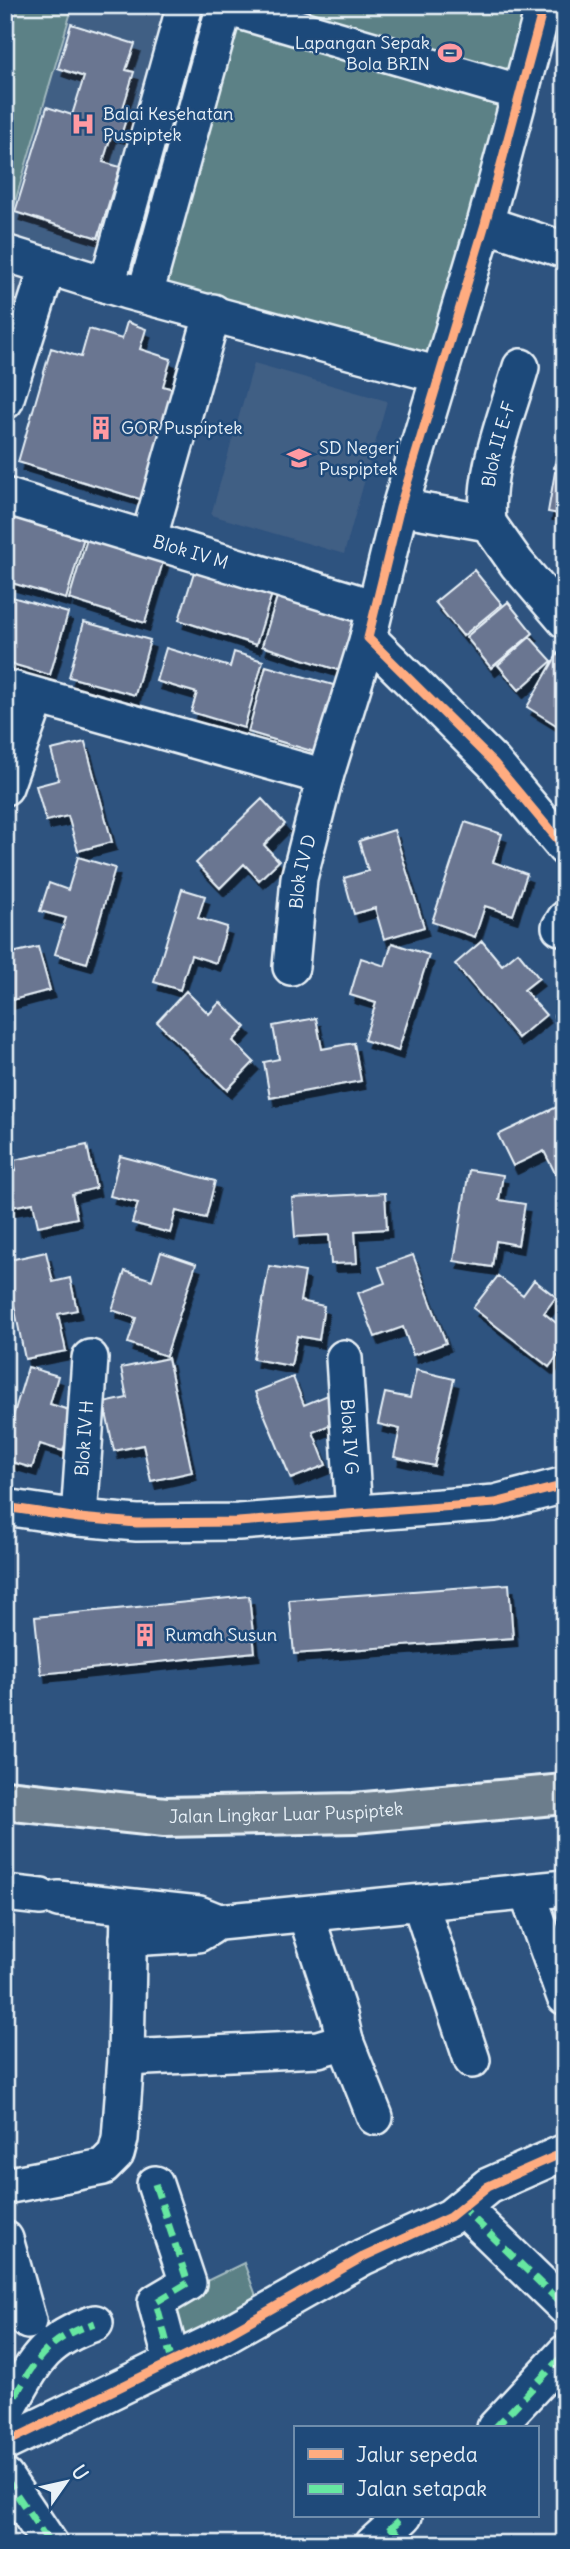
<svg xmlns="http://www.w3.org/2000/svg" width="570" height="2549" viewBox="0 0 570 2549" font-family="Delius,sans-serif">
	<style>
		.built { fill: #405e84 }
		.green { fill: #5b8186; stroke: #a2b9bf; stroke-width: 2 }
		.building { fill: #6b7691; stroke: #e8f1f8; stroke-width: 2; filter: url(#shadow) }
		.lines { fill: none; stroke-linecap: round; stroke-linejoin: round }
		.minor-casing { stroke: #e8f1f8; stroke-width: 40 }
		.major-casing { stroke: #e8f1f8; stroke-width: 44 }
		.minor { stroke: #1f4a7a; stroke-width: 35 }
		.major { stroke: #6c7d8c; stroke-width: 38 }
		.quiet { stroke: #66e7a1; stroke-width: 7; stroke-dasharray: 14 7; stroke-linecap: butt }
		.cycleway-casing { stroke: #1f4a7a; stroke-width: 13 }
		.cycleway { stroke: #ffac80; stroke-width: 9 }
		.labels { text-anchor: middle; stroke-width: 5; stroke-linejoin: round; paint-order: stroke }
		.poi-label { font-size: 18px; fill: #e8f1f8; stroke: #1f4a7a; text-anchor: start }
		.street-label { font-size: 18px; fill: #e8f1f8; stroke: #1f4a7a }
	</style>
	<defs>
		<filter id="shadow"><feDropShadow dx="4.5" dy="8" stdDeviation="0" flood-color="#0009"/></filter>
	</defs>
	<rect width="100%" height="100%" fill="#2e537f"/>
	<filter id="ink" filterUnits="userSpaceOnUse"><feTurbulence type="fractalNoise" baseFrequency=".0143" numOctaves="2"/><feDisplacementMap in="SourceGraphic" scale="14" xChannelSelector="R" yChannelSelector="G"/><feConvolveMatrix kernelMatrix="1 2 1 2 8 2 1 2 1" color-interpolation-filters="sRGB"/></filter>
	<g filter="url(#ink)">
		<path class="built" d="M73,5h107l-71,277 -71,-17 -33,118v-147z
			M254,363l133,38 -43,153 -133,-39z"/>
		<path class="green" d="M5,5h68l-68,231z
			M238,5h302l-108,363 -277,-85z
			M244,2263l15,41 -82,45 -14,-47z"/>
		<path class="building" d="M71,24l64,20 -9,26 8,2 -11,36 6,2 -8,25 -9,-2 -9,29 17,5 -22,71 -83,-26 32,-105 25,8 12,-38 -26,-9z
			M5,297l13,4 -13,45z
			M127,322l19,7 -6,20 31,10 -8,27 23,7 -33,110 -135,-41 33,-114 30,9 8,-28 33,10z
			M562,428l3,1v41l-11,-2z
			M555,472l10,2v41l-17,-3z
			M16,510l70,20 -20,69 -61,-18v-34z
			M89,532l76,23 -20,68 -76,-24z
			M199,556l77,25 -20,64 -77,-25z
			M474,570l28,34 -39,32 -28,-34z
			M280,587l82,25 -18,60 -82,-26z
			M5,595l63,18 -18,62 -45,-13z
			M508,602l25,31 -42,35 -25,-31z
			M84,622l66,18 -15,55 -66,-18z
			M530,637l22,24 -33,29 -21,-25z
			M564,643l1,79 -4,6 -34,-21z
			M166,648l64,19 4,-15 29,9 -19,67 -53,-16 6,-19 -41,-12z
			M266,666l78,22 -19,67 -77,-23z
			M85,742l27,100 -34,9 -10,-35 -22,5 -10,-35 23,-6 -8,-30z
			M262,799l23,25 -21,21 15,16 -20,19 -15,-16 -24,24 -24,-25z
			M465,822l37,12 -9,28 34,12 -14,41 -28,-9 -10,31 -43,-15z
			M394,830l30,97 -40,12 -9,-31 -21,6 -10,-36 24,-7 -9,-30z
			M78,857l37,11 -28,95 -32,-9 11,-36 -26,-7 9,-28 19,7z
			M182,889l23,7 -7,22 29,9 -11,36 -25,-8 -11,35 -26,-8z
			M5,934l7,19 26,-6 12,43 -45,12z
			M482,941l20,24 16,-13 21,26 -15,12 22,25 -28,23 -63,-74z
			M392,943l37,12 -31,96 -34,-11 12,-37 -26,-8 11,-37 24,8z
			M186,991l23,23 11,-12 26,25 -13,14 21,21 -27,28 -70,-68z
			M565,1013v42h-2l-9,-40z
			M316,1018l6,31 32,-6 7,38 -91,17 -6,-36 15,-3 -6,-33z
			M565,1103v70l-8,4 -13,-26 -31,15 -15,-31z
			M87,1145l9,43 -24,6 5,24 -39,8 -5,-23 -28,5v-35l11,-2 -2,-11z
			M120,1156l95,25 -9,37 -30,-7 -6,22 -38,-10 6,-20 -28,-7z
			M469,1170l34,5 -4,25 26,4 -7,41 -22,-4 -4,26 -38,-6z
			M385,1193l2,36 -32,2 2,32 -26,1 -2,-29 -34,2 -3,-39z
			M46,1252l7,30 17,-4 7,32 -19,4 8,37 -41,8 -20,-98z
			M161,1252l35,12 -30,92 -38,-13 8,-25 -24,-8 13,-39 27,9z
			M413,1255l33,88 -33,12 -10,-28 -28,10 -17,-44 27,-10 -6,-16z
			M269,1266l36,6 -5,29 24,5 -5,34 -22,-4 -6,30 -38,-7z
			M498,1276l25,19 11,-15 22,17 -12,16 21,17v16l-16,21 -76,-59z
			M168,1358l24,114 -41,9 -8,-36 -29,6 -10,-48 23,-5 -6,-30z
			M28,1367l30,9 -8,28 25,8 -12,39 -23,-7 -8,24 -27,-8v-17z
			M416,1370l38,9 -20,87 -40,-9 6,-28 -22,-5 7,-31 25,5z
			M293,1377l11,28 24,-10 11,26 -26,11 13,33 -35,14 -36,-87z
			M509,1584l4,54 -219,16 -5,-54z
			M249,1596l6,56 -214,22 -6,-57z"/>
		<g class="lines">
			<g class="minor-casing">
				<g id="minor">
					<path d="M219,5l299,87"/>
					<path d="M544,5l-59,219 -85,283 -32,131 126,125 71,85"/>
					<path d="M485,224l80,26"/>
					<path d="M5,253l122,38 312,84"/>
					<path d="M107,285l78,-280"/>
					<path d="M145,295l80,-290"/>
					<path d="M5,401l43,-135"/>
					<path id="s1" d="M5,496l370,112"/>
					<path d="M400,507l88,16 29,41 48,56"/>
					<path id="s2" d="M488,523c-5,-52 18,-105 33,-156"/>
					<path d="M149,537l64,-225"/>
					<path d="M5,687l320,90"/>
					<path d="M5,787l32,-90"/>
					<path d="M560,927l5,-8"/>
					<path id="s3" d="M291,967l8,-89 26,-101 43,-139"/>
					<path id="s4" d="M344,1358l10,156"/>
					<path d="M5,1507l74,11 58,5 101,-1 257,-19 70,-18"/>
					<path id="s5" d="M79,1518l11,-160"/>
					<path d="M527,1892l38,105"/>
					<path d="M5,1893l36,4"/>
					<path d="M58,1899l141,15 20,8 346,-34"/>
					<path d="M420,1903l52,157"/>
					<path d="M128,1938l70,-4 12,-7"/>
					<path d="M345,2041l30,76"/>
					<path d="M126,2058l192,-9 27,-8 -6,-26 -33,-100"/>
					<path d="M155,2184l33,99 -32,19 16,60"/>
					<path d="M5,2186l98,-19 13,-13 4,-15 6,-81 3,-150"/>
					<path d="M463,2208l102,99"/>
					<path d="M5,2239l23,82"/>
					<path d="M5,2414c28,-48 34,-72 90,-91"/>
					<path d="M495,2428l70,-75"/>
					<path d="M5,2443l208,-101 150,-85 87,-40 38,-31 77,-34"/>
					<path d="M5,2477l45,67"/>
					<path d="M373,2544l31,-28"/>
				</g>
			</g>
			<g class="major-casing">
				<g id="major">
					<path id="s6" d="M5,1800l160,17 189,-4 211,-19"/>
				</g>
			</g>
			<use href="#minor" class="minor"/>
			<use href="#major" class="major"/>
			<path class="quiet" d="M155,2184l33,99 -32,19 16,60
				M467,2204l-4,4 102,99
				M5,2414c28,-48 34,-72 90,-91
				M495,2428l70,-75
				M5,2477l45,67
				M392,2527l14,17
				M373,2544l31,-28"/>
			<g class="cycleway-casing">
				<path id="cycleway" d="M544,5l-59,219 -85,283 -32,131 126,125 71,85
					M5,1507l74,11 58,5 101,-1 257,-19 70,-18
					M5,2443l208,-101 150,-85 87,-40 38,-31 77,-34"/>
			</g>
			<use href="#cycleway" class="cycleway"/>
		</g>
	</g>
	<defs>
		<g id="stadium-bare" transform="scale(1.89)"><path d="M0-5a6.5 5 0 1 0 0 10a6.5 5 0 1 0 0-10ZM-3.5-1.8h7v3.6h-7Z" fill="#ff9aa2" stroke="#1f4a7a" stroke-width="2.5" paint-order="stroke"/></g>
		<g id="hospital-bare" transform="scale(1.89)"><path d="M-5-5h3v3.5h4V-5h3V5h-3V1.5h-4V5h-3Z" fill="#ff9aa2" stroke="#1f4a7a" stroke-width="2.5" paint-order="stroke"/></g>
		<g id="building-bare" transform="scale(1.89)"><path d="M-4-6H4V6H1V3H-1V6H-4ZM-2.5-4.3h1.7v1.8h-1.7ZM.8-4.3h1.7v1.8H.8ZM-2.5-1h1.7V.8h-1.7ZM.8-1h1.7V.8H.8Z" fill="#ff9aa2" stroke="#1f4a7a" stroke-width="2.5" paint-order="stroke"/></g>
		<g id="school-bare" transform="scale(1.89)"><path d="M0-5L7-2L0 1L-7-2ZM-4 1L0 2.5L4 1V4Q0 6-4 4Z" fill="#ff9aa2" stroke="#1f4a7a" stroke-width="2.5" paint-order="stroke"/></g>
	</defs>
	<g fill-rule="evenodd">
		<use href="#stadium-bare" x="450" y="53"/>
		<use href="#hospital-bare" x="83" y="124"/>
		<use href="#building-bare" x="101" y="428"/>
		<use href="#school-bare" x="299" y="458"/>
		<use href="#building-bare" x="145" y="1635"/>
	</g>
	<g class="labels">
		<g class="poi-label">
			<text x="430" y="49" text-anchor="end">Lapangan Sepak<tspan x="430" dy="21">Bola BRIN</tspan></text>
			<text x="103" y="120">Balai Kesehatan<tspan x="103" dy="21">Puspiptek</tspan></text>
			<text x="121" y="434">GOR Puspiptek</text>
			<text x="319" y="454">SD Negeri<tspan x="319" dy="21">Puspiptek</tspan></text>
			<text x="165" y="1641">Rumah Susun</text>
		</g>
		<g class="street-label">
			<text dy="6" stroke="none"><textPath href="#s2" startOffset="80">Blok II E-F</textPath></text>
			<text dy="6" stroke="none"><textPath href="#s1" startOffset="194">Blok IV M</textPath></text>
			<text dy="6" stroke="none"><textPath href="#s3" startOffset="96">Blok IV D</textPath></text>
			<text dy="6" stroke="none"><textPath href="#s4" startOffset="79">Blok IV G</textPath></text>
			<text dy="6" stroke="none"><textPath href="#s5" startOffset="80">Blok IV H</textPath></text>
			<text dy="6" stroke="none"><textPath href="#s6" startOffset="282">Jalan Lingkar Luar Puspiptek</textPath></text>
		</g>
	</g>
	<rect width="570" height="2549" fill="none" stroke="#1f4a7a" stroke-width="28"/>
	<rect x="14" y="14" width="542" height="2521" fill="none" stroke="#e8f1f8" stroke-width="2.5" filter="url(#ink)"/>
	<rect x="294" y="2426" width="245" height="91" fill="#1f4a7a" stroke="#6f8dac" stroke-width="2"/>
	<rect x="308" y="2449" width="35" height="10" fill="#ffac80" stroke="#6f8dac" stroke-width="2"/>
	<text x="356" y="2462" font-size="21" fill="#e8f1f8">Jalur sepeda</text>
	<rect x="308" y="2484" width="35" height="10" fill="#66e7a1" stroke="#6f8dac" stroke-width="2"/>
	<text x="356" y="2496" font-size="21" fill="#e8f1f8">Jalan setapak</text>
	<g transform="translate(66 2482) rotate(56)" stroke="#1f4a7a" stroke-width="5" paint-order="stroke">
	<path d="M0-5L12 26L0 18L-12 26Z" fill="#e8f1f8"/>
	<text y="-10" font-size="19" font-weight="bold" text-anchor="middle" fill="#e8f1f8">U</text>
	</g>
</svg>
